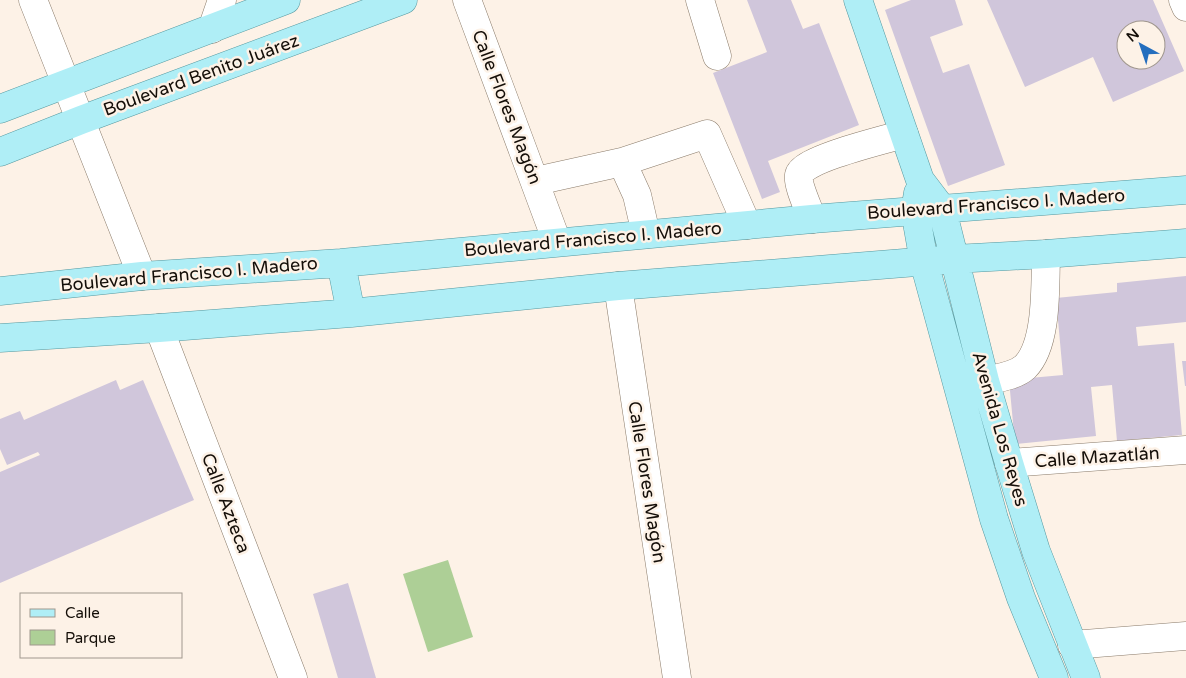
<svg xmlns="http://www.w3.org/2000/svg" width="1186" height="678" viewBox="0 0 1186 678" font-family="'Varela Round',sans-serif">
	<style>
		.green { fill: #adcf96 }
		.building { fill: #d0c6db; fill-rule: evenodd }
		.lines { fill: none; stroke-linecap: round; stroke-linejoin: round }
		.minor-casing { stroke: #8a7b6a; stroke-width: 29 }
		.major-casing { stroke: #56989f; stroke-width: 29 }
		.minor { stroke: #fff; stroke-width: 28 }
		.major { stroke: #afeef6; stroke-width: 28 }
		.labels { text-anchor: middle; stroke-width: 5; stroke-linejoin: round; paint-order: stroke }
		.street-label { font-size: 18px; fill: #140e08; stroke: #fdf2e7 }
	</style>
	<rect width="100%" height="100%" fill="#fdf2e7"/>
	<path class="green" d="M448,560l25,77 -45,15 -25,-78z"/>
	<path class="building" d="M747,0h44l12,29 16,-6 40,102 -91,36 12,31 -18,7 -49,-126 54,-21z
		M911,0h44l8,25 -33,12 13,36 26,-9 36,101 -57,21 -63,-176z
		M987,0h166l31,71 -71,31 -20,-45 -68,30zM1126,30h30v30h-30z
		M1186,276v46l-50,5 2,19 36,-3 8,92 -65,6 -5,-56 -21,2 5,49 -81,8 -6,-64 54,-5 -7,-77 61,-6v-9z
		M1182,361h4v25h-1z
		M116,380l4,10 23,-10 51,120 -194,83v-111l40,-17 -2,-3 -31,13 -7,-16v-30l20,-8 4,9z
		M348,583l28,95h-38l-25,-84z"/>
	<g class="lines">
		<g class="minor-casing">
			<path id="minor" d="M33,0l109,276
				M467,0l90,242
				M700,0l17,56
				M1183,0l3,7
				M212,29l10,-29
				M622,162l85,-28 40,91
				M536,181l86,-19 15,33 9,39
				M812,219c-3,-10 -15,-34 -13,-44 3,-16 88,-36 105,-41
				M618,286l59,392
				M159,328l134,350
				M985,381c13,-3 30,-5 40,-14 23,-23 20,-82 21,-113
				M1009,463l177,-13
				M1072,645l114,-9"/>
		</g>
		<g class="major-casing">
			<path id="major" d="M858,0l62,180 22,29 43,172 24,82 27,88 50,127
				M0,109l286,-109
				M0,152l81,-32 322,-120
				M918,193l-3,18 9,51 70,257 27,79 33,80
				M341,263l10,50
				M0,291l142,-15 199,-13 471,-44 374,-29
				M0,338l159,-10 192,-15 267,-27 336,-27 92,-5 140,-11"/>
		</g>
		<use href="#minor" class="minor"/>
		<use href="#major" class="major"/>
	</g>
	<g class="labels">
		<g class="street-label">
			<text transform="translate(201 75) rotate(-20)" y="6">Boulevard Benito Juárez</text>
			<text transform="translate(507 107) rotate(69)" y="6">Calle Flores Magón</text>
			<text transform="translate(996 204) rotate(-4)" y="6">Boulevard Francisco I. Madero</text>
			<text transform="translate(593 239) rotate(-5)" y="6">Boulevard Francisco I. Madero</text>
			<text transform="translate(189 274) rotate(-5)" y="6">Boulevard Francisco I. Madero</text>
			<text transform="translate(1000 429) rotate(74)" y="6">Avenida Los Reyes</text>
			<text transform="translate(1097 457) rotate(-4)" y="6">Calle Mazatlán</text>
			<text transform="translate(647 482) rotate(81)" y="6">Calle Flores Magón</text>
			<text transform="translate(226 503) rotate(69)" y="6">Calle Azteca</text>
		</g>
	</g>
	<rect x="20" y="593" width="162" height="65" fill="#fdf2e7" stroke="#a0978e"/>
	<rect x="30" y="609" width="25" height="8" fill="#afeef6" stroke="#a0978e"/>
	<text x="65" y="618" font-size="15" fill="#140e08">Calle</text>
	<rect x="30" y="630" width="25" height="15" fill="#adcf96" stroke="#a0978e"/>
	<text x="65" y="643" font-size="15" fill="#140e08">Parque</text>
	<g transform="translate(1141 45) rotate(320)"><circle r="24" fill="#fdf2e7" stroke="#a0978e"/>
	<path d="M0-4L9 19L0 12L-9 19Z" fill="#246ebe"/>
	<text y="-8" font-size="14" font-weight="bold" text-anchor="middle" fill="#140e08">N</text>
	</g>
</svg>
